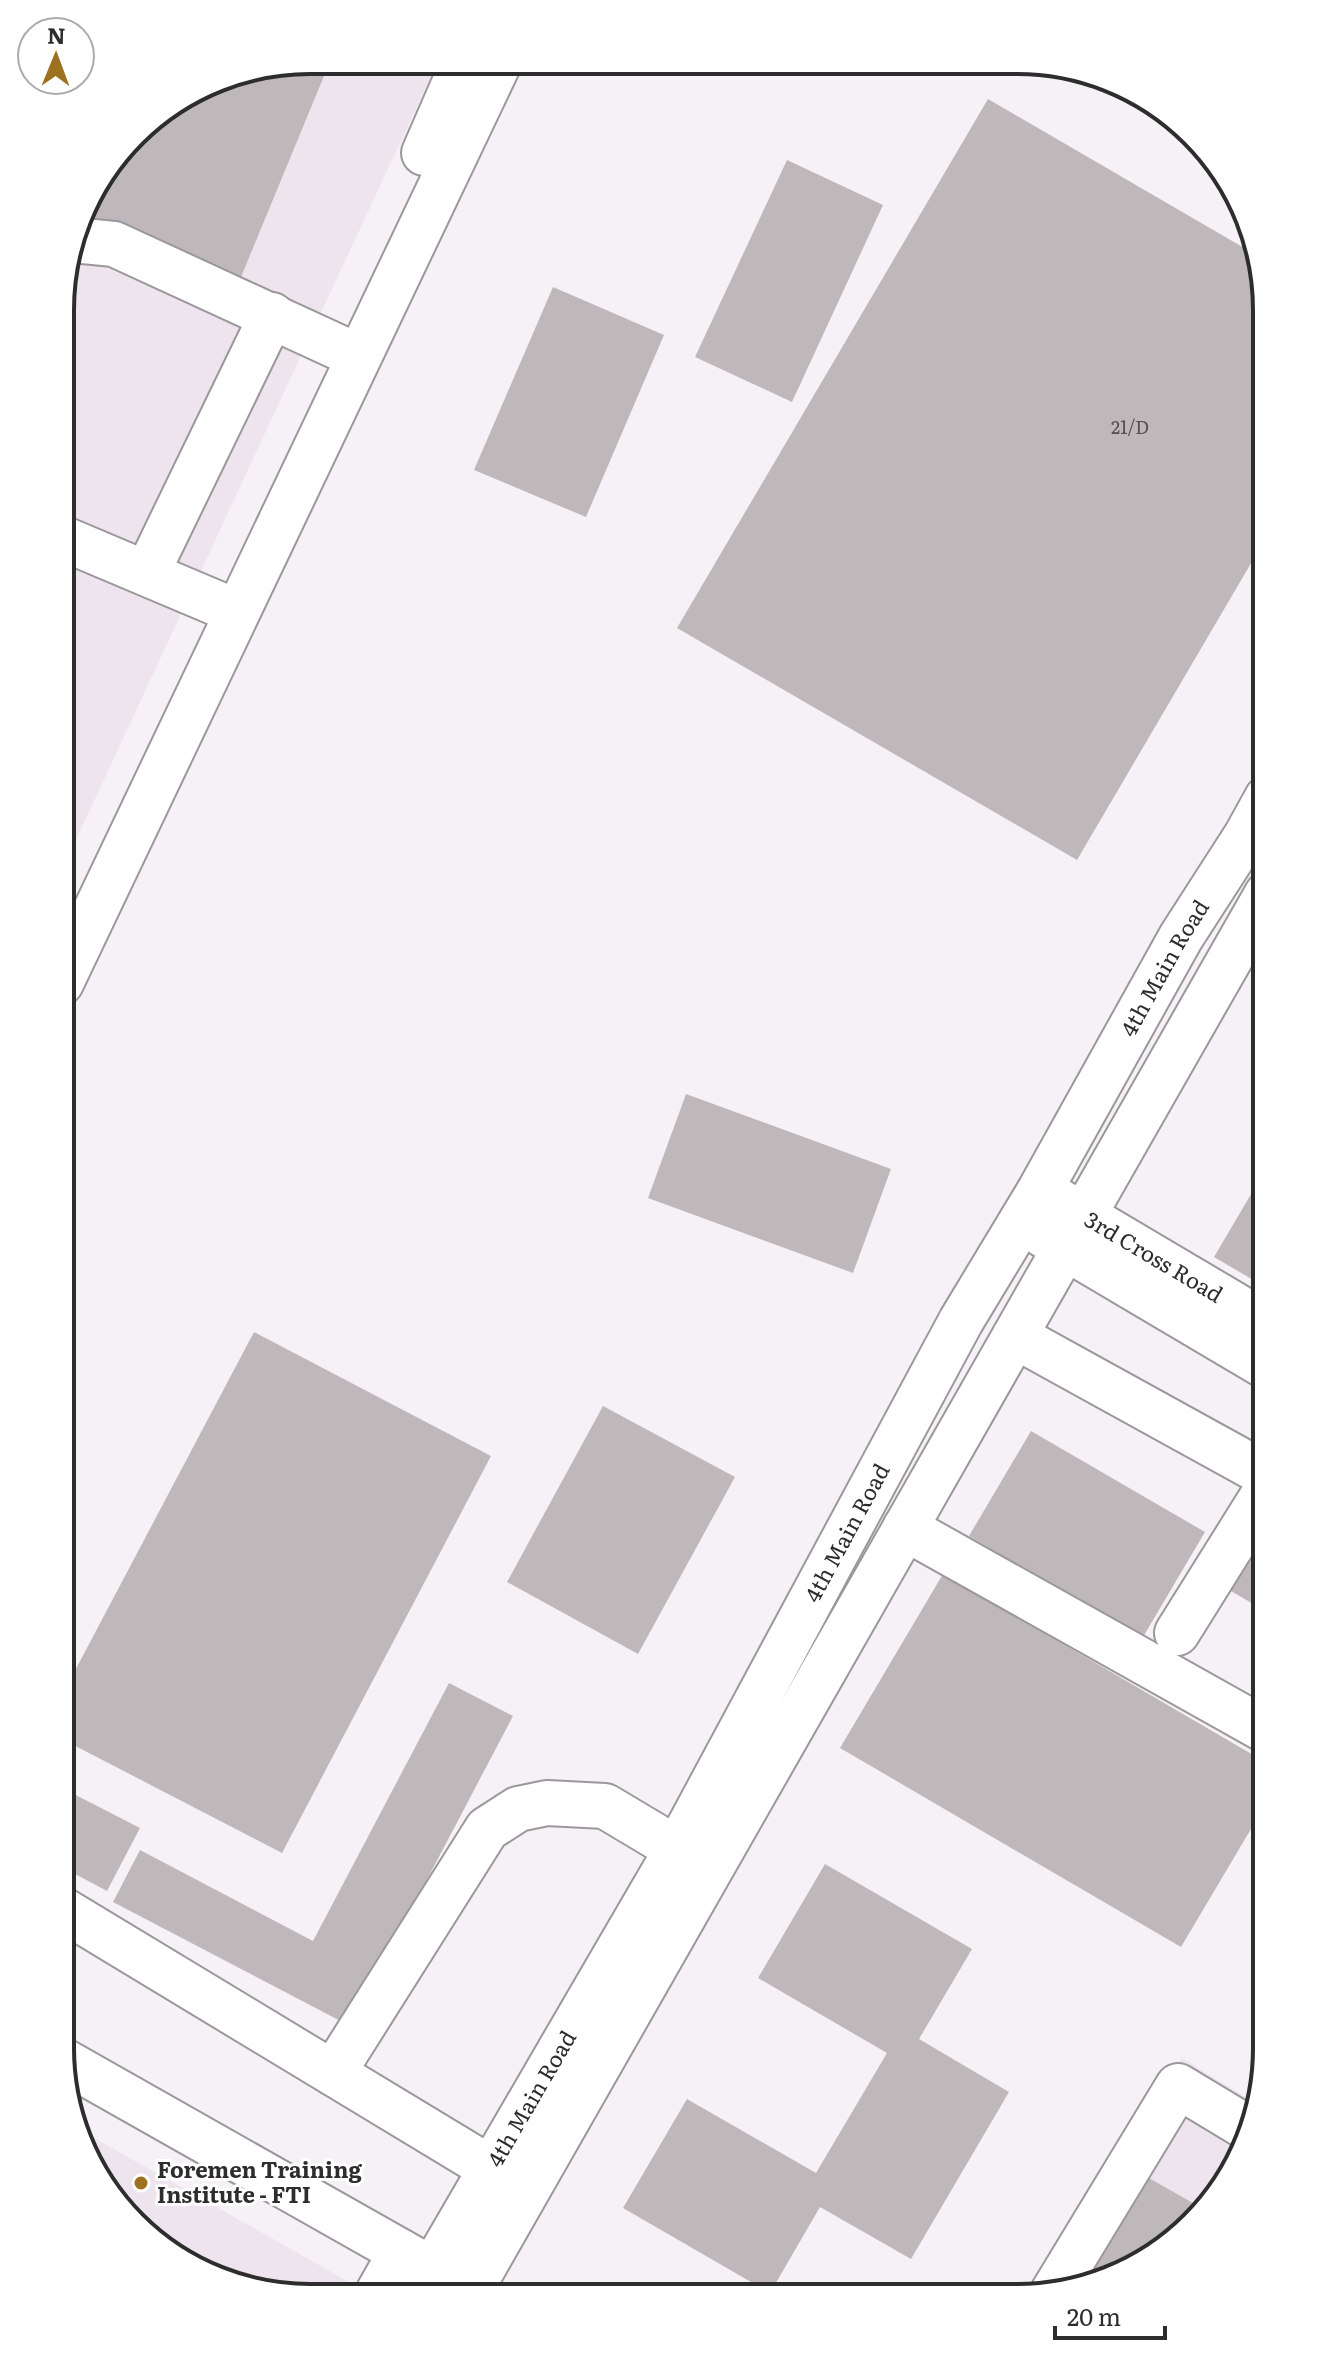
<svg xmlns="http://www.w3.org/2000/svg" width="1327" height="2358" viewBox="0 0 1327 2358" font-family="Literata,serif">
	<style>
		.built { fill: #eee4ee }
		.building { fill: #beb8bb }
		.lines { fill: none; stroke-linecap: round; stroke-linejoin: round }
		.minor-casing { stroke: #9b979b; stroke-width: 48 }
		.minor { stroke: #fff; stroke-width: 44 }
		.poi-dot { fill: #9c7120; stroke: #fff; stroke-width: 3 }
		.labels { text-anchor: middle; stroke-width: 6; stroke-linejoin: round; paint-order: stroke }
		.number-label { font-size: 18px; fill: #525051 }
		.street-label { font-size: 22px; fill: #2e2d2e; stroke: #fff }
		.poi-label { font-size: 22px; font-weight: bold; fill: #2e2d2e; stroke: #fff; text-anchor: start }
		.rim { fill: none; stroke: #2e2d2e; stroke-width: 4 }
	</style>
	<rect width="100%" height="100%" fill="#f6f1f6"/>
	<path class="built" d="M310,60l128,1 -377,811 1,-594 24,-79 59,-77 70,-43z
		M1182,2058l75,46 -9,39 -33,58 -59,55 -58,29 -70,11z
		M73,2126l301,170h-97l-63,-17 -69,-43z"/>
	<path class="building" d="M294,63l30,13 -83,201 -159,-65 4,-13 59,-77 70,-43z
		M988,99l270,157 9,54v226l-190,324 -400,-232z
		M787,160l96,45 -91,197 -97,-45z
		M553,287l111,48 -78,182 -112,-47z
		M686,1094l205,75 -38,104 -205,-75z
		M1267,1167v121l-53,-31z
		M254,1332l237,124 -209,397 -222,-115v-39z
		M603,1406l132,71 -97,177 -131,-72z
		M1031,1431l174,101 -62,105 -174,-101z
		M1267,1515v97l-43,-25z
		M943,1574l324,189v39l-86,145 -341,-199z
		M449,1683l64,33 -163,310 -237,-124 27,-52 173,91z
		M60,1787l80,41 -33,63 -47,-25z
		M825,1864l147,85 -53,90 90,53 -98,167 -91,-52 -50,86 -147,-85 64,-109 129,74 71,-120 -129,-75z
		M1149,2178l56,32 -49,46 -58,29 -14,2z"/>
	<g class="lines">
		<g class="minor-casing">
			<g id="minor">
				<path d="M424,153l40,-92"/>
				<path d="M73,240l41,4 226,104"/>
				<path d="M62,538l161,68"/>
				<path d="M147,573l125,-258"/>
				<path d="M61,983l439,-922"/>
				<path id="s1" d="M1059,1201l208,123"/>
				<path d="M1042,1234l225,133"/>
				<path d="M1015,1336l252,139"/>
				<path d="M905,1528l362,203"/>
				<path d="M1177,1633l90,-144"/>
				<path d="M60,1908l430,260"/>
				<path d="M62,2060l394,223"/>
				<path d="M333,2073l154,-244 31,-20 29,-6 58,3 72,43"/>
				<path id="s2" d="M432,2270l245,-421 284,-528 79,-131 141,-253 65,-101 21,-38"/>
				<path d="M470,2291l797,-1397"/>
				<path d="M1053,2292l125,-206 73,44"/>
				<path d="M376,2296l25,-44"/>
			</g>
		</g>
		<use href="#minor" class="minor"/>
	</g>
	<circle class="poi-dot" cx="141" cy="2183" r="8"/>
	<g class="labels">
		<g class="number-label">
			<text x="1130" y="434">21/D</text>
		</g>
		<g class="street-label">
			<text dy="8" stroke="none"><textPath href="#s2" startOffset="1494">4th Main Road</textPath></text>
			<text dy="8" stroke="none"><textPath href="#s1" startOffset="110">3rd Cross Road</textPath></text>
			<text dy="8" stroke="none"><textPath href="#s2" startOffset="846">4th Main Road</textPath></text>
			<text dy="8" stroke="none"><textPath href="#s2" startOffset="198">4th Main Road</textPath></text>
		</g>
		<g class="poi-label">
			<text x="157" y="2178">Foremen Training<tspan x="157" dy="25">Institute - FTI</tspan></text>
		</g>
	</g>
	<path d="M0 0H1327V2358H0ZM310 74H1017A236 236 0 0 1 1253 310V2048A236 236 0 0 1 1017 2284H310A236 236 0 0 1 74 2048V310A236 236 0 0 1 310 74Z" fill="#fff" fill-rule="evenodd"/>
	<path class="rim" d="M310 74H1017A236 236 0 0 1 1253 310V2048A236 236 0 0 1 1017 2284H310A236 236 0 0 1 74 2048V310A236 236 0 0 1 310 74Z"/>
	<g transform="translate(56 56) rotate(1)"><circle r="38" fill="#ffffff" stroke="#ababab" stroke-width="2"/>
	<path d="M0-6L14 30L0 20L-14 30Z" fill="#9c7120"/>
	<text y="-12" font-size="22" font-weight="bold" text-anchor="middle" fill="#2e2d2e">N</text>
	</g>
	<path d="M1055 2326v12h110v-12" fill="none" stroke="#2e2d2e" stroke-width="4"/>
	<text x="1067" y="2326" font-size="24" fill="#2e2d2e" stroke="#ffffff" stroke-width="6" paint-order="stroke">20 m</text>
</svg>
